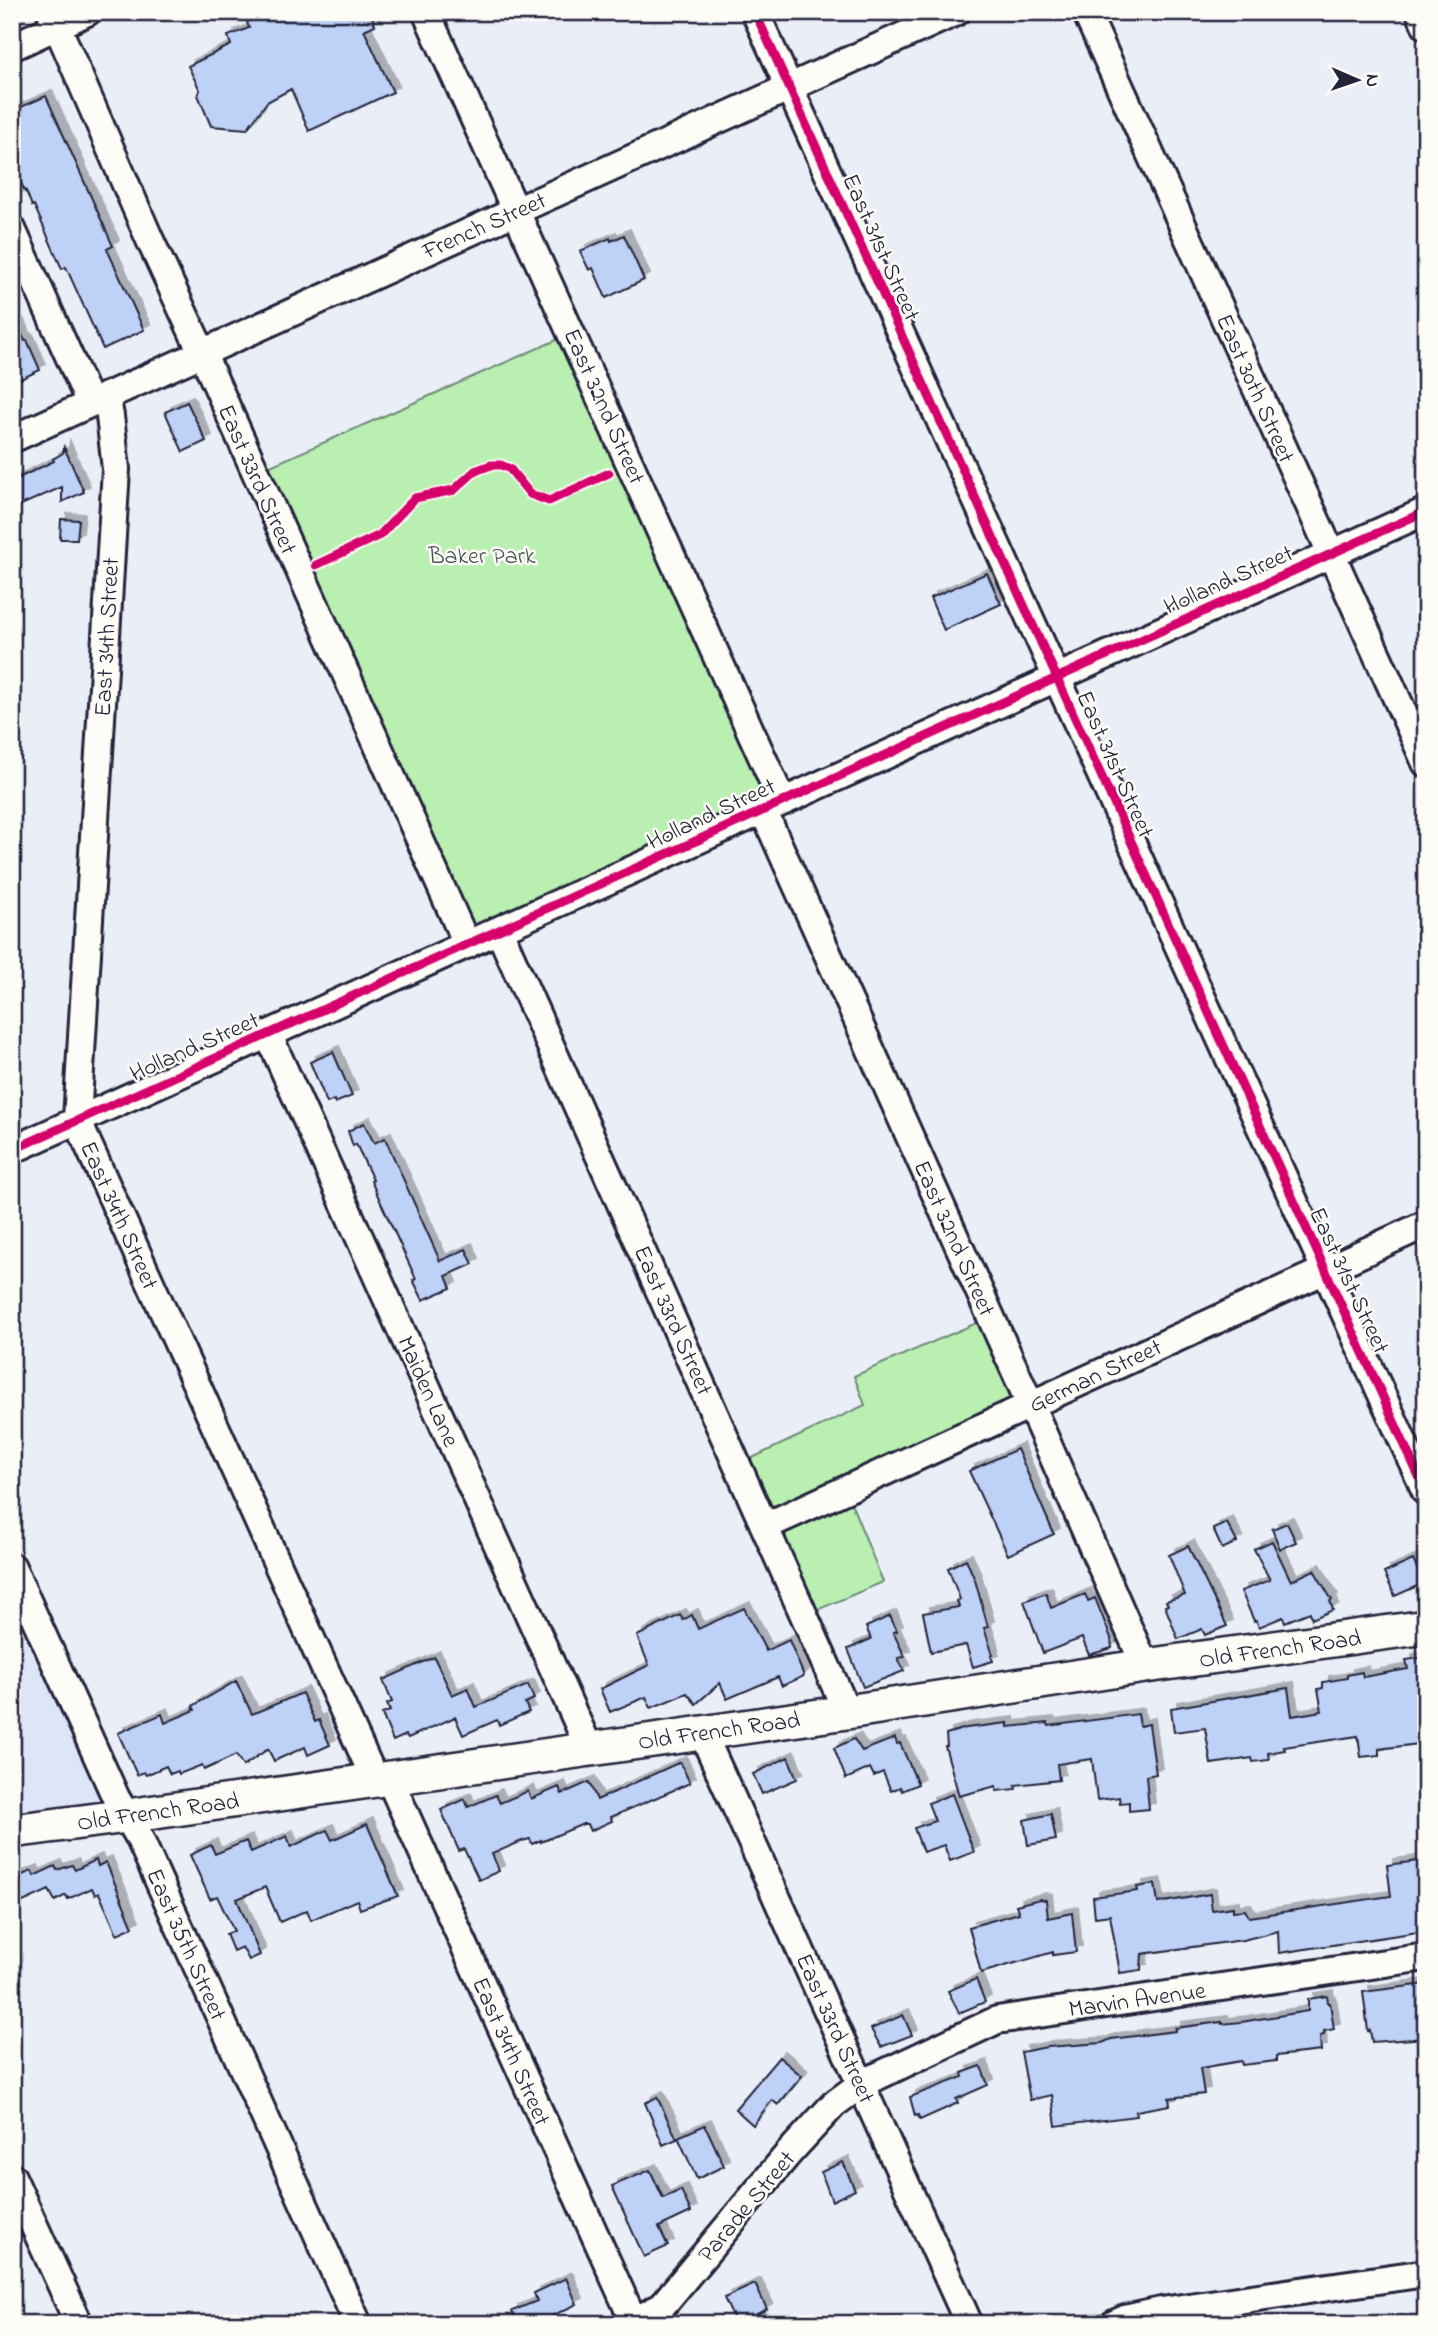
<svg xmlns="http://www.w3.org/2000/svg" width="1438" height="2336" viewBox="0 0 1438 2336" font-family="'Indie Flower',sans-serif">
	<style>
		.built { fill: #dde6f7 }
		.green { fill: #b9efb1; stroke: #6e8876; stroke-width: 2 }
		.building { fill: #bed1f6; stroke: #22223b; stroke-width: 2; filter: url(#shadow) }
		.lines { fill: none; stroke-linecap: round; stroke-linejoin: round }
		.minor-casing { stroke: #22223b; stroke-width: 32 }
		.major-casing { stroke: #22223b; stroke-width: 38 }
		.minor { stroke: #fdfcf7; stroke-width: 26 }
		.major { stroke: #fdfcf7; stroke-width: 33 }
		.cycleway-casing { stroke: #fdfcf7; stroke-width: 13 }
		.cycleway { stroke: #d6006c; stroke-width: 9 }
		.labels { text-anchor: middle; stroke-width: 5; stroke-linejoin: round; paint-order: stroke }
		.street-label { font-size: 24px; fill: #22223b; stroke: #fdfcf7 }
		.park-label { font-size: 24px; fill: #485558; stroke: #fdfcf7 }
	</style>
	<defs>
		<filter id="shadow"><feDropShadow dx="6" dy="-6" stdDeviation="0" flood-color="#0004"/></filter>
	</defs>
	<rect width="100%" height="100%" fill="#eaeff7"/>
	<filter id="ink" filterUnits="userSpaceOnUse"><feTurbulence type="fractalNoise" baseFrequency=".0143" numOctaves="2"/><feDisplacementMap in="SourceGraphic" scale="14" xChannelSelector="R" yChannelSelector="G"/><feConvolveMatrix kernelMatrix="1 2 1 2 8 2 1 2 1" color-interpolation-filters="sRGB"/></filter>
	<g filter="url(#ink)">
		<path class="built" d="M12,1599l88,195 -8,14 -80,12z"/>
		<path class="green" d="M561,338l204,454 -2,6 -283,129 -7,-1 -207,-458z
			M981,1321l30,68 -3,12 -229,105 -9,-1 -22,-45 117,-55 -11,-29z
			M850,1500l33,82 -66,28 -31,-66v-14z"/>
		<path class="building" d="M271,12h99l5,13 -11,5 29,62 -84,39 -18,-42 -24,13 -20,27 -36,-3 -13,-31 2,-5 -12,-24 43,-21 -3,-9 21,-8 -2,-6z
			M46,96l67,150 -6,3 37,81 -41,19 -37,-82 -4,2 -28,-64 -2,1 -6,-15 -1,1 -7,-16 -6,3v-68z
			M624,235l20,45 -38,18 -13,-30 -4,2 -9,-19 30,-13 1,3z
			M12,314l13,27 2,-1 13,30 -28,13z
			M187,402l19,39 -23,11 -18,-40z
			M64,447l20,45 -22,10v-15l-50,22v-28l42,-20 -1,-2 10,-6z
			M61,519l18,1 -2,19h-17z
			M987,573l14,31 -57,26 -14,-32z
			M333,1052l19,44 -17,7 -1,-3 -7,3 -17,-41z
			M364,1123l10,20 11,-5 55,123 26,-12 7,15 -27,12 5,12 -28,12 -10,-20 3,-1 -45,-98 2,-1 -17,-36 -3,2 -5,-15z
			M1017,1449l37,85 -46,21 -39,-84z
			M1227,1523l10,19 -15,7 -9,-20z
			M1287,1523l9,19 -16,7 -8,-20z
			M1272,1541l19,40 23,-11 18,30 -2,1 3,9 -21,9 -2,-7 -25,10 -2,-5 -24,10 -3,-7 -2,1 -13,-30 29,-11 -16,-31z
			M1188,1546l39,80 -22,9 -3,-6 -24,10 -13,-33 3,-1 -2,-4 19,-6 -16,-40z
			M966,1559l9,21 13,47 -4,1 9,27 -2,1 2,5 -20,6 -7,-22 -35,7 -8,-39 36,-6 -2,-6 3,-2 -12,-31z
			M1413,1560l11,23 -29,13 -11,-23z
			M1046,1593l5,15 34,-14 3,7 7,-3 16,40 1,10 -23,7 -7,-17 -39,15 -19,-52z
			M744,1608l22,43 23,-11 15,36 -22,10 -4,-9 -51,22 -7,-16 -24,21 -9,-11 -36,15 -5,-11 -36,15 -10,-23 49,-24 -12,-29 43,-21 3,5 9,-5 6,14z
			M890,1616l7,15 -4,1 12,25 -7,1 6,13 -41,16 -15,-38 23,-10 -5,-12z
			M434,1657l18,38 16,-7 8,19 52,-22 6,14 -9,4 4,9 -30,13 -2,-5 -34,15 -8,-18 -47,21 -2,-3 -13,6 -11,-27 8,-3 -3,-7 5,-2 -9,-22z
			M1426,1657v86l-47,6v6l-18,2 -3,-21 -74,11 1,3 -17,3 1,7 -16,2 -1,-4 -41,6 -6,-36 -31,4 -3,-24 117,-20 4,28 30,-5 -4,-22 5,-1v-6l24,-4v-3l15,-3 1,5 45,-8 -2,-9z
			M236,1681l16,33 50,-21 13,29 4,-2 11,25 -22,10 -3,-8 -31,14 -6,-12 -25,17 -7,-11 -32,15 -2,-5 -23,9 -1,-3 -8,3 -4,-8 -20,9 -2,-3 -7,3 -19,-42 44,-19 3,9 30,-13 -2,-4z
			M1138,1714l2,12 9,-2 7,50 -10,2 3,33 -20,2v-9l-9,1 -1,-6 -22,3 -5,-41 -35,5 2,16 -44,5 1,4 -19,2 -1,-5 -37,10 -14,-50h2l-1,-12 20,-6 42,-5v4l40,-4 1,3z
			M895,1738l2,6 3,-1 18,41 -16,7 -2,-4 -9,4 -8,-19 -9,4 -4,-8 -24,11 -12,-31 20,-9 8,12z
			M788,1757l9,22 -35,15 -9,-20z
			M680,1762l10,21 -79,34 1,4 -22,10 -3,-7h-4l-42,18v-2l-9,4 -2,-5 -8,2 -30,13 7,17 -20,9 -15,-31 -5,2 -18,-41 24,-11 3,8 28,-12 4,8 28,-12 3,8 28,-12 3,7 27,-12 8,18z
			M952,1794l22,58 -24,9 -6,-16 -21,7 -9,-24 21,-7 -7,-18z
			M1051,1814l5,26 -28,5 -4,-25z
			M367,1824l31,72 -38,13 -3,-9 -46,20 -4,-10 -27,12 -15,-35 -28,12 23,56 -11,5 -7,-13 -9,4 -7,-17 8,-3 -17,-35 -7,3 -20,-44 21,-10 4,9 31,-13 5,11 36,-16 4,11 36,-17 5,10z
			M96,1860l2,6 8,-4 27,65 -16,7 -18,-41 -4,2 -3,-7 -24,11 -2,-4 -11,6 -6,-11 -37,17v-28l20,-8 2,5 21,-10 2,4 15,-5 3,5z
			M1426,1860v71l-8,1 -139,21 -1,-22 -35,9 -101,14 -1,16 -21,3 -10,-58 -15,2 -2,-20 45,-6 -1,-4 18,-3 3,19 52,-9 2,16 21,-3v4l12,-1 4,7 142,-21 -4,-31z
			M1040,1899l6,1 2,18 24,-5 4,39 -23,3v-3l-72,21 -12,-46 50,-14 -3,-8z
			M976,1979l9,23 -26,11 -11,-22z
			M1426,1984v54l-54,4 -2,-12 -2,1 -5,-39z
			M1327,1996l1,7h2l4,26 -10,2v4l-4,1 1,15 -45,5v5l-34,4 -1,-4 -41,7 4,26 -35,4 1,7 -34,6 1,5 -81,10 -4,-31 -22,5 -9,-48 26,-5 55,-4 9,-4 64,-8v-3l47,-6v2l19,-2 67,-11v-12z
			M903,2015l9,20 -31,12 -10,-18z
			M779,2057l23,19 -24,29 -6,-5 -19,25 -18,-16z
			M981,2066l7,19 -32,14 2,4 -38,17 -2,-5 -3,1 -5,-19 53,-20 -1,-4z
			M657,2097l20,42 -14,6 -18,-42z
			M705,2125l19,41 -27,13 -19,-42z
			M843,2162l12,28 -23,11 -11,-29z
			M650,2170l13,28 18,-8 10,22 -32,15 9,19 -24,11 -32,-71z
			M566,2278l11,26 -42,20h-18l-5,-13 25,-10 -3,-8z
			M755,2284l12,25 -10,5 4,10h-25l-12,-26z"/>
		<g class="lines">
			<g class="minor-casing">
				<path id="minor" d="M51,12l99,228 60,130 257,575
					M426,12l356,789
					M755,12l671,1480
					M1086,12l340,751
					M1420,12l6,14
					M12,47l75,-35
					M12,229l78,174
					M106,396l4,20 6,53 -39,651 298,660
					M12,439l944,-427
					M763,810l267,594 115,262
					M499,930l348,782
					M268,1034l321,714
					M12,1150l1414,-639
					M766,1526l660,-302
					M12,1567l104,231 23,39 219,487
					M702,1732l267,592
					M389,1778l246,546
					M12,2177l67,147
					M629,2324l32,-17 127,-153 46,-50 27,-20 136,-64 429,-63
					M1114,2324l11,-5 36,-8 265,-38"/>
			</g>
			<g class="major-casing">
				<path id="major" d="M12,1831l115,-15 720,-104 298,-46 281,-39"/>
			</g>
			<use href="#minor" class="minor"/>
			<use href="#major" class="major"/>
			<g class="cycleway-casing">
				<path id="cycleway" d="M755,12l671,1480
					M316,565l64,-30 35,-37 39,-8 21,-19 16,-6h10l9,4 20,25 19,7 60,-28
					M12,1150l1414,-639"/>
			</g>
			<use href="#cycleway" class="cycleway"/>
		</g>
	</g>
	<g class="labels">
		<g class="street-label">
			<text transform="translate(484 225) rotate(-24)" y="8">French Street</text>
			<text transform="translate(882 247) rotate(66)" y="8">East 31st Street</text>
			<text transform="translate(1256 388) rotate(66)" y="8">East 30th Street</text>
			<text transform="translate(605 406) rotate(66)" y="8">East 32nd Street</text>
			<text transform="translate(258 479) rotate(66)" y="8">East 33rd Street</text>
			<text transform="translate(1228 579) rotate(-24)" y="8">Holland Street</text>
			<text transform="translate(106 637) rotate(-87)" y="8">East 34th Street</text>
			<text transform="translate(1116 764) rotate(66)" y="8">East 31st Street</text>
			<text transform="translate(711 813) rotate(-25)" y="8">Holland Street</text>
			<text transform="translate(194 1046) rotate(-24)" y="8">Holland Street</text>
			<text transform="translate(120 1215) rotate(66)" y="8">East 34th Street</text>
			<text transform="translate(955 1238) rotate(66)" y="8">East 32nd Street</text>
			<text transform="translate(1350 1280) rotate(65)" y="8">East 31st Street</text>
			<text transform="translate(674 1320) rotate(66)" y="8">East 33rd Street</text>
			<text transform="translate(1095 1375) rotate(-25)" y="8">German Street</text>
			<text transform="translate(429 1391) rotate(66)" y="8">Maiden Lane</text>
			<text transform="translate(1280 1648) rotate(-8)" y="8">Old French Road</text>
			<text transform="translate(719 1730) rotate(-8)" y="8">Old French Road</text>
			<text transform="translate(158 1811) rotate(-8)" y="8">Old French Road</text>
			<text transform="translate(187 1944) rotate(66)" y="8">East 35th Street</text>
			<text transform="translate(1137 1999) rotate(-8)" y="8">Marvin Avenue</text>
			<text transform="translate(836 2028) rotate(66)" y="8">East 33rd Street</text>
			<text transform="translate(512 2051) rotate(66)" y="8">East 34th Street</text>
			<text transform="translate(746 2206) rotate(-50)" y="8">Parade Street</text>
		</g>
		<g class="park-label">
			<text x="482" y="563">Baker Park</text>
		</g>
	</g>
	<rect width="1438" height="2336" fill="none" stroke="#fdfcf7" stroke-width="42"/>
	<rect x="21" y="21" width="1396" height="2294" fill="none" stroke="#22223b" stroke-width="2.5" filter="url(#ink)"/>
	<g transform="translate(1357 80) rotate(92)" stroke="#fdfcf7" stroke-width="5" paint-order="stroke">
	<path d="M0-5L12 26L0 18L-12 26Z" fill="#22223b"/>
	<text y="-10" font-size="19" font-weight="bold" text-anchor="middle" fill="#22223b">N</text>
	</g>
</svg>
